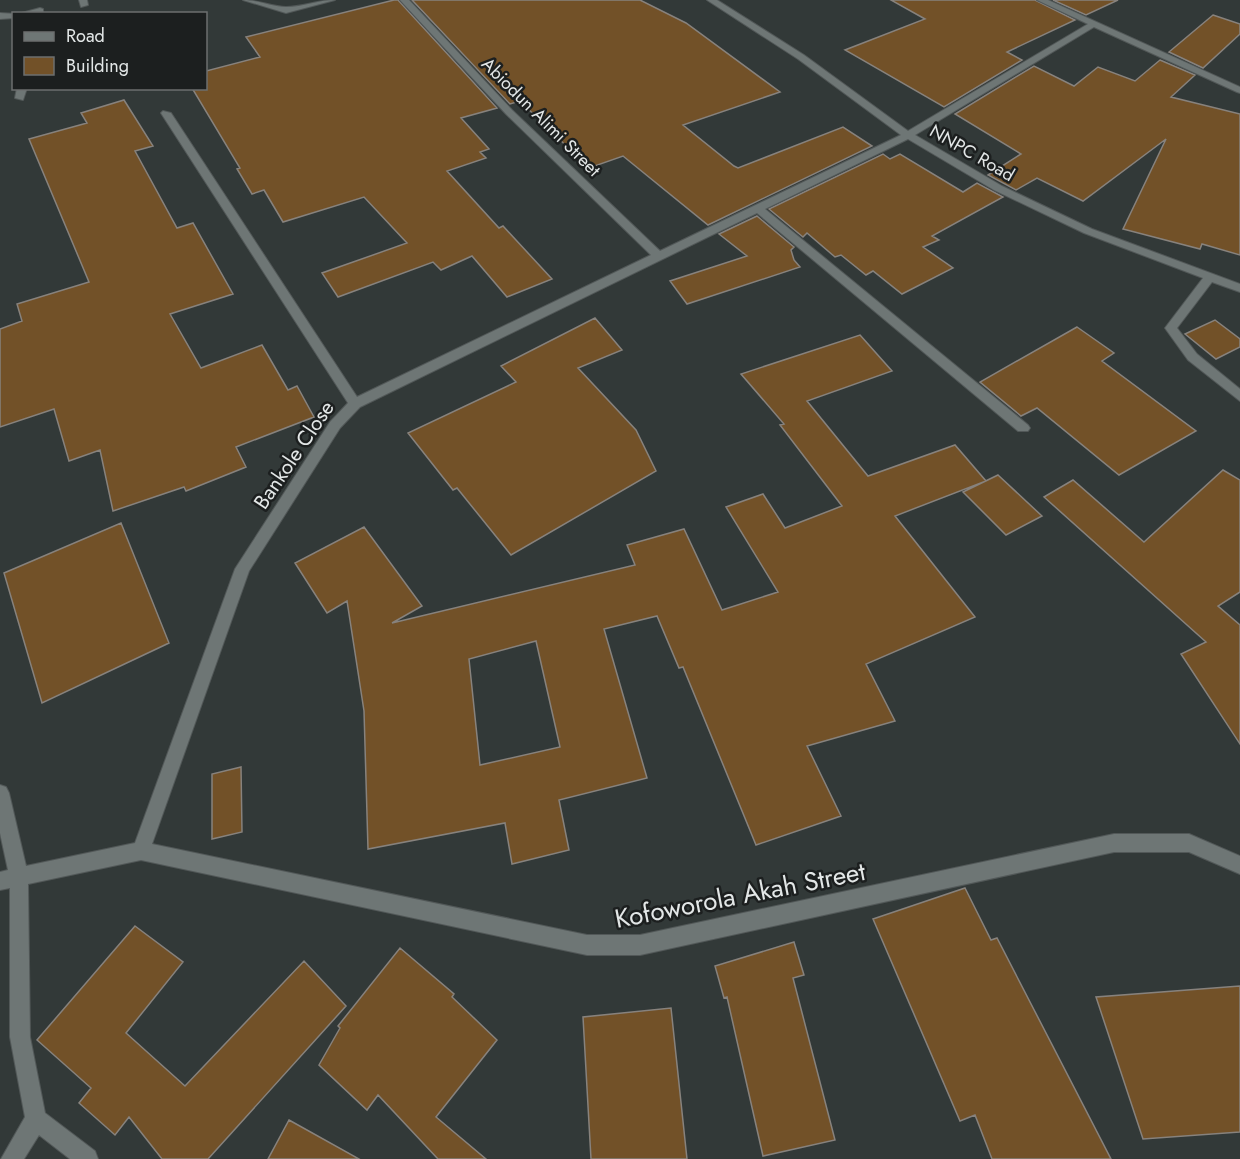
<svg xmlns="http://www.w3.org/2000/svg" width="1240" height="1159" viewBox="0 0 1240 1159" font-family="Jost,sans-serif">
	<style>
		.building { fill: #725128; stroke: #87827d; stroke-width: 1.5; fill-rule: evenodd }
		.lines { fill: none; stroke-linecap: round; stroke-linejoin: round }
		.minor-casing { stroke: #525858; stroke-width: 2 }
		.minor { fill: #6e7675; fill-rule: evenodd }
		.labels { text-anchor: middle; stroke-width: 5; stroke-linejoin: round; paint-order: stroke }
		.far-street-label { font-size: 18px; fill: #e3e7e7; stroke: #1c1f1f }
		.street-label { font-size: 21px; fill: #e3e7e7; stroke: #1c1f1f }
		.near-street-label { font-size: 26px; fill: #e3e7e7; stroke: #1c1f1f }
	</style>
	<rect width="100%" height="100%" fill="#323938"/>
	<path class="building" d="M394,0h4l99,108 -36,10 28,31 -9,3 6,6 -39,13 52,57 4,-2 49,53 -45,18 -35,-41 -31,14 -8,-8 -95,35 -16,-24 85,-30 -43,-46 -81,25 -19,-32 -12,4 -15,-25 3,-1 -48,-80h14v-17l54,-14 -14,-20z
		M412,0h228l46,23 94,69 -97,33 51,41 4,2 105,-41 29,19 -164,79 -85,-69 -34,12 -69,-67 -10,3z
		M891,0h144l40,20 -68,32 15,8 -78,47 -99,-57 80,-31z
		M1053,0h65l-32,15z
		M1213,15l27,9v10l-37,34 -34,-16z
		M1160,60l35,15 -24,22 69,17v141l-38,-11 -2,5 -77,-20 43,-90 -83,62 -46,-23 -21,12 -28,-15 33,-21 -66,-40 79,-48 40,20 24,-19 37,14z
		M124,100l29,46 -18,5 42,77 16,-5 40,71 -63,20 31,54 61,-23 26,45 9,-4 17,31 -78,30 10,20 -60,24 -2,-4 -71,24 -13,-61 -31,11 -15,-52 -54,18v-98l22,-8 -5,-17 72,-22 -60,-143 58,-16 -6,-10z
		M883,154l7,5 10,-5 63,38 14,-9 26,14 -71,39 7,4 -16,7 30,21 -51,26 -29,-23 -7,4 -25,-20 -6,2 -28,-24 -4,4 -34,-28z
		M757,216l37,31 -3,3 3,10 6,7 -113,37 -17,-23 77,-25 -28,-22z
		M595,318l27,32 -44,18 58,62 20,41 -145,84 -54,-67 -4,2 -45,-57 108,-51 -15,-16z
		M1215,320l25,19v8l-24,12 -31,-25z
		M1077,327l37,26 -12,8 94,70 -77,44 -82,-67 -16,8 -41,-34z
		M860,335l32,36 -85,30 61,75 87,-31 31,36 -91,35 80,101 -109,47 29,57 -88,25 34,70 -85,29 -73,-178 -4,1 -22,-52 -53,13 43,149 -88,22 10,50 -57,14 -7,-41 -137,26 -4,-138 -17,-110 -20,12 -32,-50 69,-36 58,79 -30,17 243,-58 -8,-20 57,-16 38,81 56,-18 -52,-85 37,-13 22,34 57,-22 -62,-81 4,-1 -43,-50zM536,641l24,106 -80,18 -11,-106z
		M1223,470l17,10v112l-22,14 22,19v119l-59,-90 25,-12 -162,-145 29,-17 71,62z
		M998,475l44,41 -36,19 -43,-43z
		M121,523l48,120 -127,60 -38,-130z
		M241,767l1,65 -30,7v-65z
		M965,888l26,52 6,-2 114,221h-119l-17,-44 -15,6 -87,-202z
		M135,926l48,36 -57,71 59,53 119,-125 42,45 -138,153h-46l-33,-42 -14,18 -36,-32 12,-15 -54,-48z
		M794,942l10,33 -11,3 42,162 -72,16 -36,-159 -3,1 -9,-32z
		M400,948l54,46 -2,3 45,43 -61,77 50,42h-48l-60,-64 -11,15 -48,-45 21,-37 -2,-2z
		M1240,986v146l-97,7 -47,-142z
		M671,1008l16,151h-96l-8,-142z
		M289,1120l70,39h-91z"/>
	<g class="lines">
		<g class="minor-casing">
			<path id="minor" d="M79,0h8l1,5 -7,2z
				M243,0c15,0 29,7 43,7 17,0 32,-7 49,-7l-49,13z
				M400,0h9l103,110 148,141 241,-116 -103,-76 -91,-59h10l87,55 104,76 180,-107 -51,-24h11l192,87v6l-3,-1 -143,-65 -179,108 87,51 90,43 148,55v8l-28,-10 -35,46 20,26 43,35v12l-52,-41 -23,-32 38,-50 -119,-45 -90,-43 -86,-51 -143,70 263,216 2,3 -2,3h-10l-261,-218 -397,194 -20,21 -91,143 -97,273 435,91h53l474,-101h75l51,22v18l-51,-22h-75l-474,103h-53l-446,-95 -113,24 2,153 15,76 50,38 3,8h-28l-31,-24 -15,24h-23l24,-42 -15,-80v-149l-10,2v-18l8,-2 -8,-37v-48l6,2 3,6 17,73 109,-23 100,-274 95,-147 18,-19 -187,-290 2,-2 8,2 186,284 294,-142 -145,-141z
				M40,8l3,1v4l-25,1z
				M0,13l17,1h-3v4l-14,1z
				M17,88h10l-4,12 -8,-2z"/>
		</g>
		<use href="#minor" class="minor"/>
	</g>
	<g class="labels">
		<g class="far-street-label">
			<text transform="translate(541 117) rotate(45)" y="6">Abiodun Alimi Street</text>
			<text transform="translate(972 153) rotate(30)" y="6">NNPC Road</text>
		</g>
		<g class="street-label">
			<text transform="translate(294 455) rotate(-56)" y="7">Bankole Close</text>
		</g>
		<g class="near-street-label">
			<text transform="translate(740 895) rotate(-11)" y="9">Kofoworola Akah Street</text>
		</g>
	</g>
	<rect x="12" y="12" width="195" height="78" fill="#1c1f1f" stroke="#6c6f6f" stroke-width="1.5"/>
	<rect x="24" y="32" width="30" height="9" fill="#6e7675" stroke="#6c6f6f" stroke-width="1.5"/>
	<text x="66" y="42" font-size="18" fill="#e3e7e7">Road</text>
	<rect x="24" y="57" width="30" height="18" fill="#725128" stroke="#6c6f6f" stroke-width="1.5"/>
	<text x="66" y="72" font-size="18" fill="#e3e7e7">Building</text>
</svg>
